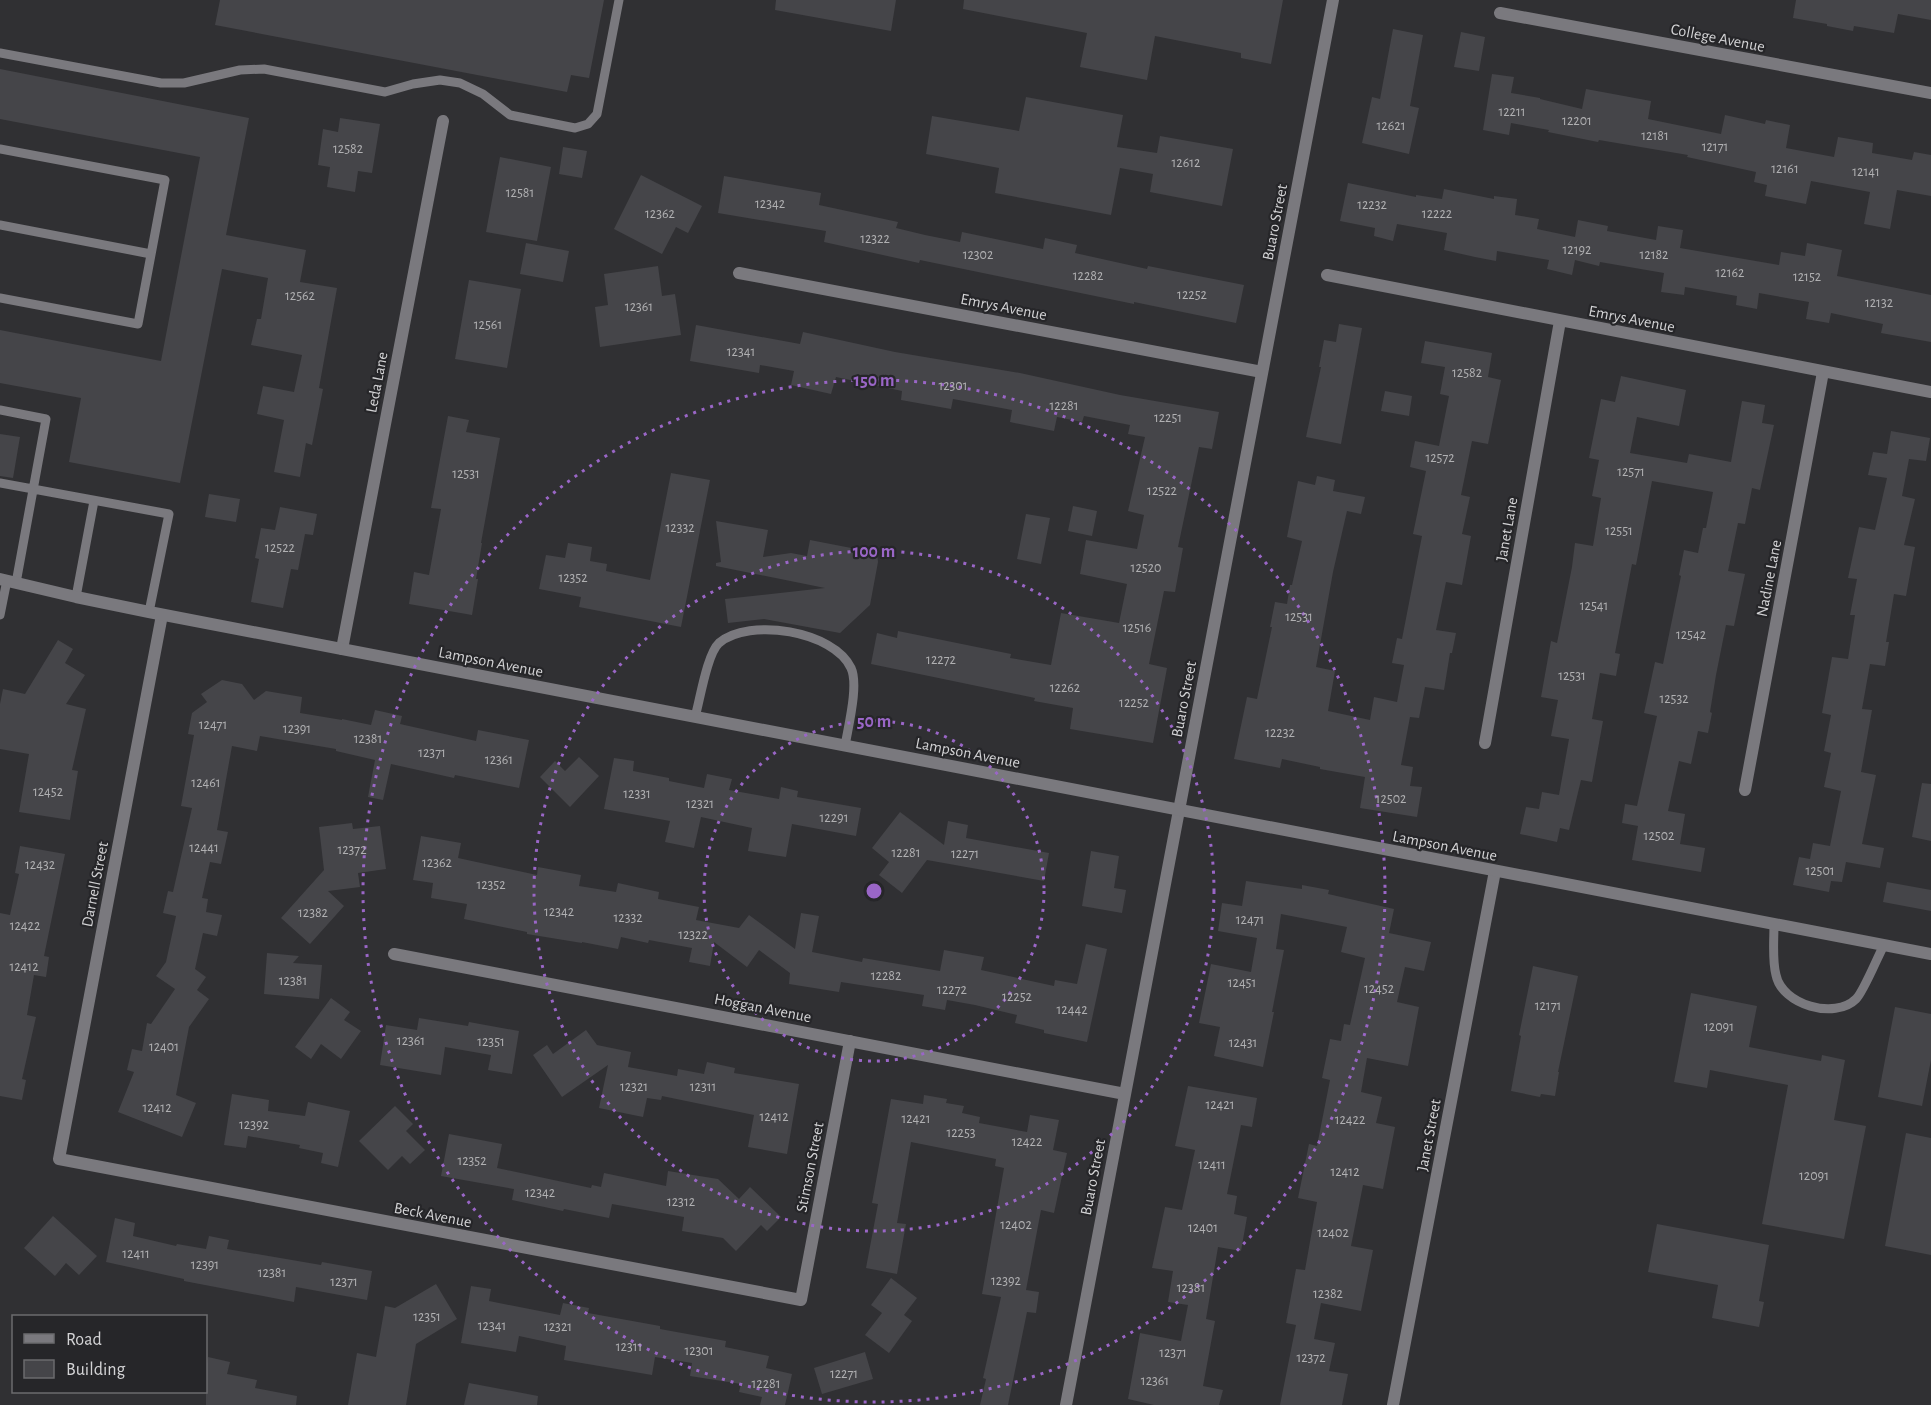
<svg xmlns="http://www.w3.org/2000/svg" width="1931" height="1405" viewBox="0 0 1931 1405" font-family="'Alegreya Sans',sans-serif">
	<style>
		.building { fill: #454549 }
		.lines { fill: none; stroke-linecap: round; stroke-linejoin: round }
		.service { stroke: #7a797e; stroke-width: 9 }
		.minor { stroke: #7a797e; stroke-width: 12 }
		.tertiary { stroke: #7a797e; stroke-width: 12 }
		.ring { fill: none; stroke: #9a66c7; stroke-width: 3; stroke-dasharray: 3 6 }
		.labels { text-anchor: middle; stroke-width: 4.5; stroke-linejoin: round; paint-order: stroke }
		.number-label { font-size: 14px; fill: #b0b0b2 }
		.street-label { font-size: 16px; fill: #d3d3d5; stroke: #262629 }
		.centre { fill: #9a66c7; stroke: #262629; stroke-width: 3 }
		.ring-label { font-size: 18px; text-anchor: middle; font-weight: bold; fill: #9a66c7; stroke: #262629; stroke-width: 4.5; stroke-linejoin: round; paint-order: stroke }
	</style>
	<rect width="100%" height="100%" fill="#303033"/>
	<path class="building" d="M220,0h384l-15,78 -18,-3 -4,17 -352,-67z
		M776,0h120l-5,31 -116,-21z
		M964,0h319l-12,64 -30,-6v-5l-86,-17 -8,44 -67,-13 7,-34 -124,-24z
		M1796,0h135v20l-33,-6 -4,19 -40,-7 -1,5 -26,-5v-2l-34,-6z
		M1393,29l30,6 -13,71 9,2 -10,46 -47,-11 10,-46 8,2z
		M1461,32l24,5 -6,34 -25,-4z
		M0,69l249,49 -23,117 80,15 -6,32 37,6 -18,100 4,1 -11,56 -6,-2 -6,34 -26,-5 10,-52 -27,-6 6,-28 31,6 8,-37 -51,-10 6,-26h4l7,-41 -46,-9 -42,214 -111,-21 12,-64 -81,-15v-53l161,31 39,-204 -200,-38z
		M1492,74l22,3 -3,16 29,5v1l42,10 4,-20 65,12 -3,18 73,15 4,-19 40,9 1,-4 24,5 -4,23 48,9 4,-20 35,6 -1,10 40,7 2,-8 17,3v41l-34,-6 -7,39 -26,-5 6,-32 -59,-11 -5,23 -41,-8 2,-11 -13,-3 2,-10 -69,-15 1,-2 -89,-15 -1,2 -50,-10 1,-2 -38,-7 -2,12 -26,-5z
		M1026,97l97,18 -6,32 40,6 3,-17 73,13 -11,57 -72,-14 3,-18 -33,-6 -9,47 -116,-22 4,-25 -73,-14 6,-38 87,15z
		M340,118l40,6 -8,49 -14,-2 -3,21 -28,-5 3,-20 -12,-2 5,-36 15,3z
		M563,147l24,4 -5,27 -23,-4z
		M500,157l51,10 -14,74 -51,-9z
		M641,175l61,31 -14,27 -12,-6 -14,27 -48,-25z
		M724,176l97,17 -2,12 79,17 -2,6 29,7 35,7 2,-10 81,17 2,-11 32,7 -2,8 72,16 1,-3 96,19 -8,38 -102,-21v2l-214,-44 -1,3 -95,-21 2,-11 -108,-18z
		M1348,183l68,14v-2l26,4 2,-10 50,10v-3l23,3 -2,16 24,4 -2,10 38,8 3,-17 30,6 -1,5 49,9 2,-14 25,4 -3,18 99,17 2,-13 24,4 2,-13 35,7 -5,26 94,19v47l-50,-9 2,-9 -52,-11 -2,10 -23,-4 3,-17 -50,-9 -2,16 -21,-4 1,-9 -52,-9 -1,8 -23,-3 3,-19 -64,-11 -1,4 -24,-6 -3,15 -25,-6 2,-9 -52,-9 -1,10 -21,-4 -31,-7 3,-17 -50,-9 -4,17 -19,-5 1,-8 -35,-7z
		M526,243l43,8 -6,31 -43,-8z
		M658,266l4,30 13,-2 6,41 -81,12 -5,-40 13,-2 -4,-31z
		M469,280l52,9 -14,79 -52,-9z
		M1339,324l23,4 -21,116 -35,-7 15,-70h-2l5,-27 12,2z
		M696,325l104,19 3,-12 92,20 125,21 100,22 99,17 -7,37 -13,-2 -21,100 5,1 -8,44 -11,-1 -15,73 18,4 -14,75 -83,-14 3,-21 -39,-7 1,-3 -164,-34 6,-31 20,5 1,-7 113,23 -1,4 41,7 10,-52 58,10 8,-39 -47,-10 6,-34 51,9 7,-34 -16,-4 17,-74 -17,-3 2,-9 -46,-9 -2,6 -25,-5 -3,14 -44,-9 2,-12 -59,-11 -2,10 -50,-9 1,-9 -66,-14 -5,17 -40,-9 3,-14 -34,-6 -1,8 -69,-12z
		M1425,341l67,12 -4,24 13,3 -13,64 -16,-3 -11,54 9,2 -8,37 9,2 -9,49 -16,-3 -10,48 20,3 -4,20h-2l-6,37 -19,-3 -6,31 -9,-1 -9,48 12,2 -3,19 12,1 -5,30 -57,-9 5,-31 -45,-8v-2l-38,-8 -2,9 -46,-9 13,-62 10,2 15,-72h-2l5,-25 12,2 3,-19h2l10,-44 -15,-4 11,-56 17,4 2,-9 18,4 -2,11 32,6 -4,17 -14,-3 -14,61 -17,95 19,4 -7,40 42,9 4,-23 23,5 7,-37 -12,-2 5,-25 5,1 20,-103 -9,-2 13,-63 -16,-4 5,-26 24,5 10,-50 -9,-2 5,-27 -24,-4z
		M1621,376l65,14 -7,36 -42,-9 -7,36 57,10 2,-9 42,8 11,-61 23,4 -3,18 12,2 -14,65 -8,-2 -7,36 -7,-1 -10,48 17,3 -11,52 -8,-1 -10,50 -6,37 2,1 -4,20 -10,-2 -7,33 -12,-3 -11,50 17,3 -5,30 25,4 -4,24 -69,-12 6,-34 -16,-3 3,-19 12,2 20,-90 -13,-3 11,-51 8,2 18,-88 -2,-1 5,-25 14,3 5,-25h3l7,-36 -61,-11 -16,84 -4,-1 -17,89 5,1 -4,22 -16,-3 -8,46 11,2 -11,61 -11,-2 -12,50 -9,-2 -3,14 -37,-8 6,-27 13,2 3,-17 17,3 10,-56 -18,-3 7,-36 -17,-3 10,-56 6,2 15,-76 3,-24 18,3 8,-48 -9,-2 7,-36 -10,-2 12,-59 14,3z
		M1385,391l27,5 -3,20 -28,-5z
		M448,416l21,4 -3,12 34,6 -19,105h1l-6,36h2l-6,36 -63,-11 5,-32 15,3 12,-66 -10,-1z
		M1891,431l39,7 -4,23 -17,-2 -7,37 13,3 -11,46 11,2 -9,49 -12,-2 -8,48h3l-4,24 -15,-2 -8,45 10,1 -11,62 15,3 -14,69 22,4 -4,20 -34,-6 -4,20 -11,-1 -2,11 -36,-7 6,-28 11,2 3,-16 17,3 11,-55 -17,-4 7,-34 -7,-2 7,-36 -9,-2 10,-56 16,2 7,-44h-5l7,-36 -9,-1 11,-51 16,3 12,-52 -19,-3 5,-23 14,2z
		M0,434l20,3 -7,41 -13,-2z
		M671,473l39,7 -29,147 -102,-20 2,-10 -42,-8 7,-34 19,3 3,-15 24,4 -2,14 17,3 -1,7 44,9z
		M209,494l31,5 -4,23 -31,-5z
		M1073,506l24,5 -5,25 -24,-5z
		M280,507l37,7 -4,21 -8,-1 -7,36 -7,-1 -8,39 -32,-6 8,-43 -4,-1 6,-30 14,2z
		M1026,514l24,4 -9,46 -24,-5z
		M716,521l52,9 -5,27 28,-4 16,3 3,-16 67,13 1,9 -8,43 -30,28 -76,-14 -36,4 -3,-24 100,-11 -109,-22v-3l5,-1z
		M58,640l15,9 -8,14 20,12 -19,29 20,5 -14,61 6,1 -8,49 -51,-8 10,-58 -29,-5v-45l3,-15 22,5z
		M222,680l20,4 12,16 12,-9 36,6 -2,16 42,7v-1l29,6 4,-15 27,6 -2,8 76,17 2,-11 51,10 -10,48 -64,-13 -1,3 -63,-14 -8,36 -15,-3 7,-37 -39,-9v-2l-76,-13 -3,15 -25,-5 -15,84 11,2 -7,32 -11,-2 -8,36 6,1 -2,13 16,3 -5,21 -14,-3 -8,36 11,8 -9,13 12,9 -20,28 -13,68 20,8 -14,34 -64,-25 16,-40 -7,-2 5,-21 10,2 5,-28 4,1 24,-35 -19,-13 10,-14 10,-46 -13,-3 5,-22 5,1 19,-84 -11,-2 13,-71 -6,-1 4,-21 15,-11 -6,-8z
		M579,757l20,19 -29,31 -30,-30 15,-16 10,10z
		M614,758l20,3 -1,10 36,7v3l35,7 3,-14 25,5 -3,11 50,9 2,-12 17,4 -1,6 64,11 -5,28 -64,-12 -6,33 -38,-6 4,-23 -51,-11 -7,31 -29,-6 5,-21 -66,-12z
		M1922,783l9,1v57l-19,-4z
		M900,812l44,33 4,-24 20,4 -2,13 83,15 -5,28 -117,-21 -25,33 -23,-18 10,-13 -17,-14z
		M352,823l1,6 27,-3 6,43 -28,4 2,14 -32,4 16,15 -34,38 -29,-26 43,-48 -5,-43z
		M421,836l40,7 -3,15 79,17 1,-8 43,8 -2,11 37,6 2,-9 41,9 -1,7 41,8 -3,13 43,8 10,-13 46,34 6,-36 18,3 -7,36 50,10 1,-4 77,13 4,-21 40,7 -3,13 73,16 1,-6 22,4 9,-40 21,5 -20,93 -43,-9v-3l-29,-7 2,-8 -42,-10 -28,-5 -2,10 -23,-4 2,-11 -83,-13 -2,10 -50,-8 1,-11 -31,-23 -12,17 -33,-25 -4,24 -21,-4 3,-14 -43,-8 -1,3 -27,-6 -3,12 -36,-7v1l-55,-9v-2l-63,-13 3,-15 -36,-6 2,-15 -20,-3z
		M20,846l45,8 -21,102 5,1 -3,20 -12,-2 -7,40 9,2 -14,62 4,1 -4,20 -22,-4v-183l10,2 9,-41 -4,-1z
		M1091,851l28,5 -5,32 12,2 -4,23 -40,-7z
		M1246,881l56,8v-4l27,5 -1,4 66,15 -5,24 42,9 -7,29 -19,-4 -8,35 22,5 -11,59 -41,-8 -6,34 21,5 -6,26 19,4 -12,62 -20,-4 -12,61 22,4 -12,61 -40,-8 -7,36 21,4 -6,28 19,3 -6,31h-62l16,-80 -10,-2 10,-54 9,1 12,-68 -19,-4 11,-54 8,2 13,-66 -8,-2 8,-39 11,2 3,-17 6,1 15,-67 -24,-6 6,-25 -66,-13 -5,35 8,1 -12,62h2l-11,55 -49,-11 6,-29 -21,-4 12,-59 40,8 6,-34 -39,-7 4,-28 20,3z
		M1887,882l44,8v21l-48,-9z
		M267,953l32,3 -6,7 29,2 -3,34 -55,-5z
		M1533,966l45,10 -20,96h1l-4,24 -14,-2 -1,3 -29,-6 10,-55 -2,-1z
		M1691,993l66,13 -8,41 72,14 1,-6 23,5 -11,60 32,6 -22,113 -82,-15 26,-139 -78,-15 -3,18 -33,-6z
		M331,998l19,14 -6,8 17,11 -20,28 -20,-15 -10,15 -16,-12z
		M1895,1007l36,7v46l-9,46 -44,-9z
		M419,1018l49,8 1,-4 50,9 -7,43 -24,-4 3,-15 -46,-8 -4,28 -61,-10 6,-40 31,5z
		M586,1030l11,15 34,7 -3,15 49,9 1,-7 26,5 3,-12 28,6 -1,5 65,11 -12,70 -39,-7 6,-32 -92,-19 -1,4 -14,-2 -4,19 -44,-9 9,-43 -46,32 -29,-42 14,-10 6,9z
		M1188,1086l69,12 -5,29 -11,-2 -14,69 10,2 -3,18 13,3 -6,34 -23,-4 -12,72 9,2 -12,65 20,4 -4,15h-65l-26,-6 12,-66 41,8 7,-36 -20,-3 5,-31 -21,-3 13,-61 17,3 13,-60 -20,-4z
		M232,1094l37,6 -1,11 37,5 3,-14 42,9 -12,56 -17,-4 2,-10 -24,-5 1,-3 -52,-9 -2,12 -22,-3z
		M924,1095l23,4 -1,4 18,3 -2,7 18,4 -1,6 48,9 3,-17 29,5 -6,30 14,3 -13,60 -13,-3 -15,80 13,2 -3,21 -9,-1 -19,93h-28l6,-26 -3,-1 18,-81 -19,-3 22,-126 -9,-2 1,-7 -85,-17 -14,81 9,1 -9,50 -31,-6 12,-64 -6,-1 19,-104 32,5z
		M395,1106l18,18 -7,7 19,19 -15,14 -8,-8 -14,14 -29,-29z
		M1906,1133l25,5v117l-46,-9z
		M449,1134l53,10 -5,24 94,20 1,-3 9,2 3,-14 62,13 2,-15 50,8 21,20 11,-12 31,30 -14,14 -6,-6 -25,26 -13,-13 -41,-7 2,-14 -72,-13 -3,14 -45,-9 -1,2 -51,-11 2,-11 -73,-13z
		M53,1216l44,40 -18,19 -13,-12 -11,13 -31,-28z
		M115,1218l20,5 -2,13 43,10 1,-2 29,5 3,-13 20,4 -2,9 94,16 1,-3 50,9 -5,29 -71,-13 -2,15 -110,-21v-2l-78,-17z
		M1657,1224l112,21 -10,56 5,1 -5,25 -47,-9 6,-33 -70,-13z
		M891,1278l26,20 -13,17 8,6 -23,32 -24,-18 17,-22 -11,-8z
		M436,1284l21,35 -41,25 -10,61h-58l9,-52 19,4 9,-51 10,2z
		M471,1286l20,3 -2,12 71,14 3,-12 26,5 -1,5 72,13v3l66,12 -1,6 44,9 -3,12 26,6 -7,31h-25l2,-8 -23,-5 2,-8 -51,-8 2,-13 -37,-6 -3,18 -88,-15 2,-14 -47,-10 -3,16 -55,-9z
		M865,1352l8,27 -51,15 -8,-26z
		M208,1357l22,5 -3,12 30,6 -2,8 42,8 -1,9h-90v-36z
		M469,1383l69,13 -1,9h-73z"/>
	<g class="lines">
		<path class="service" d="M0,53l161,30h23l56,-13 24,-1 121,23 28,-8 27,-4 20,3 23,11 27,21 65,13 13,-4 9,-10 22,-114
			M0,149l165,31 -27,144 -138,-26
			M0,225l151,29
			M0,410l46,9 -30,164
			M0,483l169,31 -20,98
			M76,597l18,-96
			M0,615l7,-35
			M695,717c5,-17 12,-63 24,-74 30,-26 115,-12 132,25 8,17 -3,59 -6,78
			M1774,924c0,17 -2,36 2,51 6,30 59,45 80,24 7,-6 22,-43 28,-54"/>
		<path class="minor" d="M1500,13l431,80
			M739,273l523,99
			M1327,275l604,117
			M162,615l-103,544 742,141 49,-259
			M342,649l101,-528
			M1485,743l75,-422
			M1745,790l78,-418
			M394,954l731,140
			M1066,1405l267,-1405
			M1393,1405l102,-534"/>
		<path class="tertiary" d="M0,579l76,18 73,15 1782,342"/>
	</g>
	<g class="ring">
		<circle cx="874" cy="891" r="170"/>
		<circle cx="874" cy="891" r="340"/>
		<circle cx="874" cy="891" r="511"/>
	</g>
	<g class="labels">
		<g class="number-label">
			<text x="1512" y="116">12211</text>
			<text x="1577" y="125">12201</text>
			<text x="1391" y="130">12621</text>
			<text x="1655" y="140">12181</text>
			<text x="1715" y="151">12171</text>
			<text x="348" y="153">12582</text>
			<text x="1186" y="167">12612</text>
			<text x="1785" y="173">12161</text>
			<text x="1866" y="176">12141</text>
			<text x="520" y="197">12581</text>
			<text x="770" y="208">12342</text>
			<text x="1372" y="209">12232</text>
			<text x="660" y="218">12362</text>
			<text x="1437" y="218">12222</text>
			<text x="875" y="243">12322</text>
			<text x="1577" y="254">12192</text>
			<text x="978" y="259">12302</text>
			<text x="1654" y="259">12182</text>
			<text x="1730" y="277">12162</text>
			<text x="1088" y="280">12282</text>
			<text x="1807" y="281">12152</text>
			<text x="1192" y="299">12252</text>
			<text x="300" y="300">12562</text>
			<text x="1879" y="307">12132</text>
			<text x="639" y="311">12361</text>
			<text x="488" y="329">12561</text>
			<text x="741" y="356">12341</text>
			<text x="1467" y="377">12582</text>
			<text x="953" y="390">12301</text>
			<text x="1064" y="410">12281</text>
			<text x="1168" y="422">12251</text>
			<text x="1440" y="462">12572</text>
			<text x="1631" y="476">12571</text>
			<text x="466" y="478">12531</text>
			<text x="1162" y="495">12522</text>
			<text x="680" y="532">12332</text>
			<text x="1619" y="535">12551</text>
			<text x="280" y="552">12522</text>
			<text x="1146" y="572">12520</text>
			<text x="573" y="582">12352</text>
			<text x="1594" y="610">12541</text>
			<text x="1299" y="621">12531</text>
			<text x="1137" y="632">12516</text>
			<text x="1691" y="639">12542</text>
			<text x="941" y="664">12272</text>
			<text x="1572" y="680">12531</text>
			<text x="1065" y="692">12262</text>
			<text x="1674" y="703">12532</text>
			<text x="1134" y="707">12252</text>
			<text x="213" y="729">12471</text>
			<text x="297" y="733">12391</text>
			<text x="1280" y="737">12232</text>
			<text x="368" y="743">12381</text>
			<text x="432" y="757">12371</text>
			<text x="499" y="764">12361</text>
			<text x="206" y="787">12461</text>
			<text x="48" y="796">12452</text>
			<text x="637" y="798">12331</text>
			<text x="1391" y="803">12502</text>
			<text x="700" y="808">12321</text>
			<text x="834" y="822">12291</text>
			<text x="1659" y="840">12502</text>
			<text x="204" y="852">12441</text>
			<text x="352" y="854">12372</text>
			<text x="906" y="857">12281</text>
			<text x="965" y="858">12271</text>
			<text x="437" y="867">12362</text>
			<text x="40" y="869">12432</text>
			<text x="1820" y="875">12501</text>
			<text x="491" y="889">12352</text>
			<text x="559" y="916">12342</text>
			<text x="313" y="917">12382</text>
			<text x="628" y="922">12332</text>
			<text x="1250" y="924">12471</text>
			<text x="25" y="930">12422</text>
			<text x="693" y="939">12322</text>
			<text x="24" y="971">12412</text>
			<text x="886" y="980">12282</text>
			<text x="293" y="985">12381</text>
			<text x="1242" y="987">12451</text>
			<text x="1379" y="993">12452</text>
			<text x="952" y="994">12272</text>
			<text x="1017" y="1001">12252</text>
			<text x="1548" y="1010">12171</text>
			<text x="1072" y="1014">12442</text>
			<text x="1719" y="1031">12091</text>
			<text x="411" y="1045">12361</text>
			<text x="491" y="1046">12351</text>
			<text x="1243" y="1047">12431</text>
			<text x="164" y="1051">12401</text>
			<text x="634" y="1091">12321</text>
			<text x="703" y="1091">12311</text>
			<text x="1220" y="1109">12421</text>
			<text x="157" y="1112">12412</text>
			<text x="774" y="1121">12412</text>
			<text x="916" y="1123">12421</text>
			<text x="1350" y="1124">12422</text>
			<text x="254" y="1129">12392</text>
			<text x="961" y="1137">12253</text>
			<text x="1027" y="1146">12422</text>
			<text x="472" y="1165">12352</text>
			<text x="1212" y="1169">12411</text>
			<text x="1345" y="1176">12412</text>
			<text x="1814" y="1180">12091</text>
			<text x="540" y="1197">12342</text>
			<text x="681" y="1206">12312</text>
			<text x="1016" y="1229">12402</text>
			<text x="1203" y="1232">12401</text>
			<text x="1333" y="1237">12402</text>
			<text x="136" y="1258">12411</text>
			<text x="205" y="1269">12391</text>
			<text x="272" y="1277">12381</text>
			<text x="1006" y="1285">12392</text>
			<text x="344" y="1286">12371</text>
			<text x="1191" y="1292">12381</text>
			<text x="1328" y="1298">12382</text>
			<text x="427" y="1321">12351</text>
			<text x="492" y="1330">12341</text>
			<text x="558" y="1331">12321</text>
			<text x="629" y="1351">12311</text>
			<text x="699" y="1355">12301</text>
			<text x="1173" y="1357">12371</text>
			<text x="1311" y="1362">12372</text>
			<text x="844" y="1378">12271</text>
			<text x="1155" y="1385">12361</text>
			<text x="766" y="1388">12281</text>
		</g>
		<g class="street-label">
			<text transform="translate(1718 37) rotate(11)" y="6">College Avenue</text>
			<text transform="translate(1274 222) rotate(-79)" y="6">Buaro Street</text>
			<text transform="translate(1004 306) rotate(11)" y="6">Emrys Avenue</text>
			<text transform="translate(1632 318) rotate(11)" y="6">Emrys Avenue</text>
			<text transform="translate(376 382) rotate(-79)" y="6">Leda Lane</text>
			<text transform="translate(1506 529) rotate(-80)" y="6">Janet Lane</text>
			<text transform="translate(1768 578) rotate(-79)" y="6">Nadine Lane</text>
			<text transform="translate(491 661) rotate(11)" y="6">Lampson Avenue</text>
			<text transform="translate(1183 699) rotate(-79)" y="6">Buaro Street</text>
			<text transform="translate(968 752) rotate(11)" y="6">Lampson Avenue</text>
			<text transform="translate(1445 845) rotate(11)" y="6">Lampson Avenue</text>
			<text transform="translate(94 884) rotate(-79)" y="6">Darnell Street</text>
			<text transform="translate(763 1007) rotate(11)" y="6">Hoggan Avenue</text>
			<text transform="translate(1428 1135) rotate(-79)" y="6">Janet Street</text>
			<text transform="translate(809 1167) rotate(-79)" y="6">Stimson Street</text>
			<text transform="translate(1092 1177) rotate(-79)" y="6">Buaro Street</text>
			<text transform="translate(433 1214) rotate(11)" y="6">Beck Avenue</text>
		</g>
	</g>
	<circle cx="874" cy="891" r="9" class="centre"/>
	<g class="ring-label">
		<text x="874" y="386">150 m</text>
		<text x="874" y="557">100 m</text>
		<text x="874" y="727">50 m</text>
	</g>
	<rect x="12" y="1315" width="195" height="78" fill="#262629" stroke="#6b6b6e" stroke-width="1.5"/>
	<rect x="24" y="1334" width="30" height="9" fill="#7a797e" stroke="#6b6b6e" stroke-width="1.5"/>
	<text x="66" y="1345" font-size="18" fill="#d3d3d5">Road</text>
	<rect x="24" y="1360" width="30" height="18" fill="#454549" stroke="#6b6b6e" stroke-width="1.5"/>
	<text x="66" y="1375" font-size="18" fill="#d3d3d5">Building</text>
</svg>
